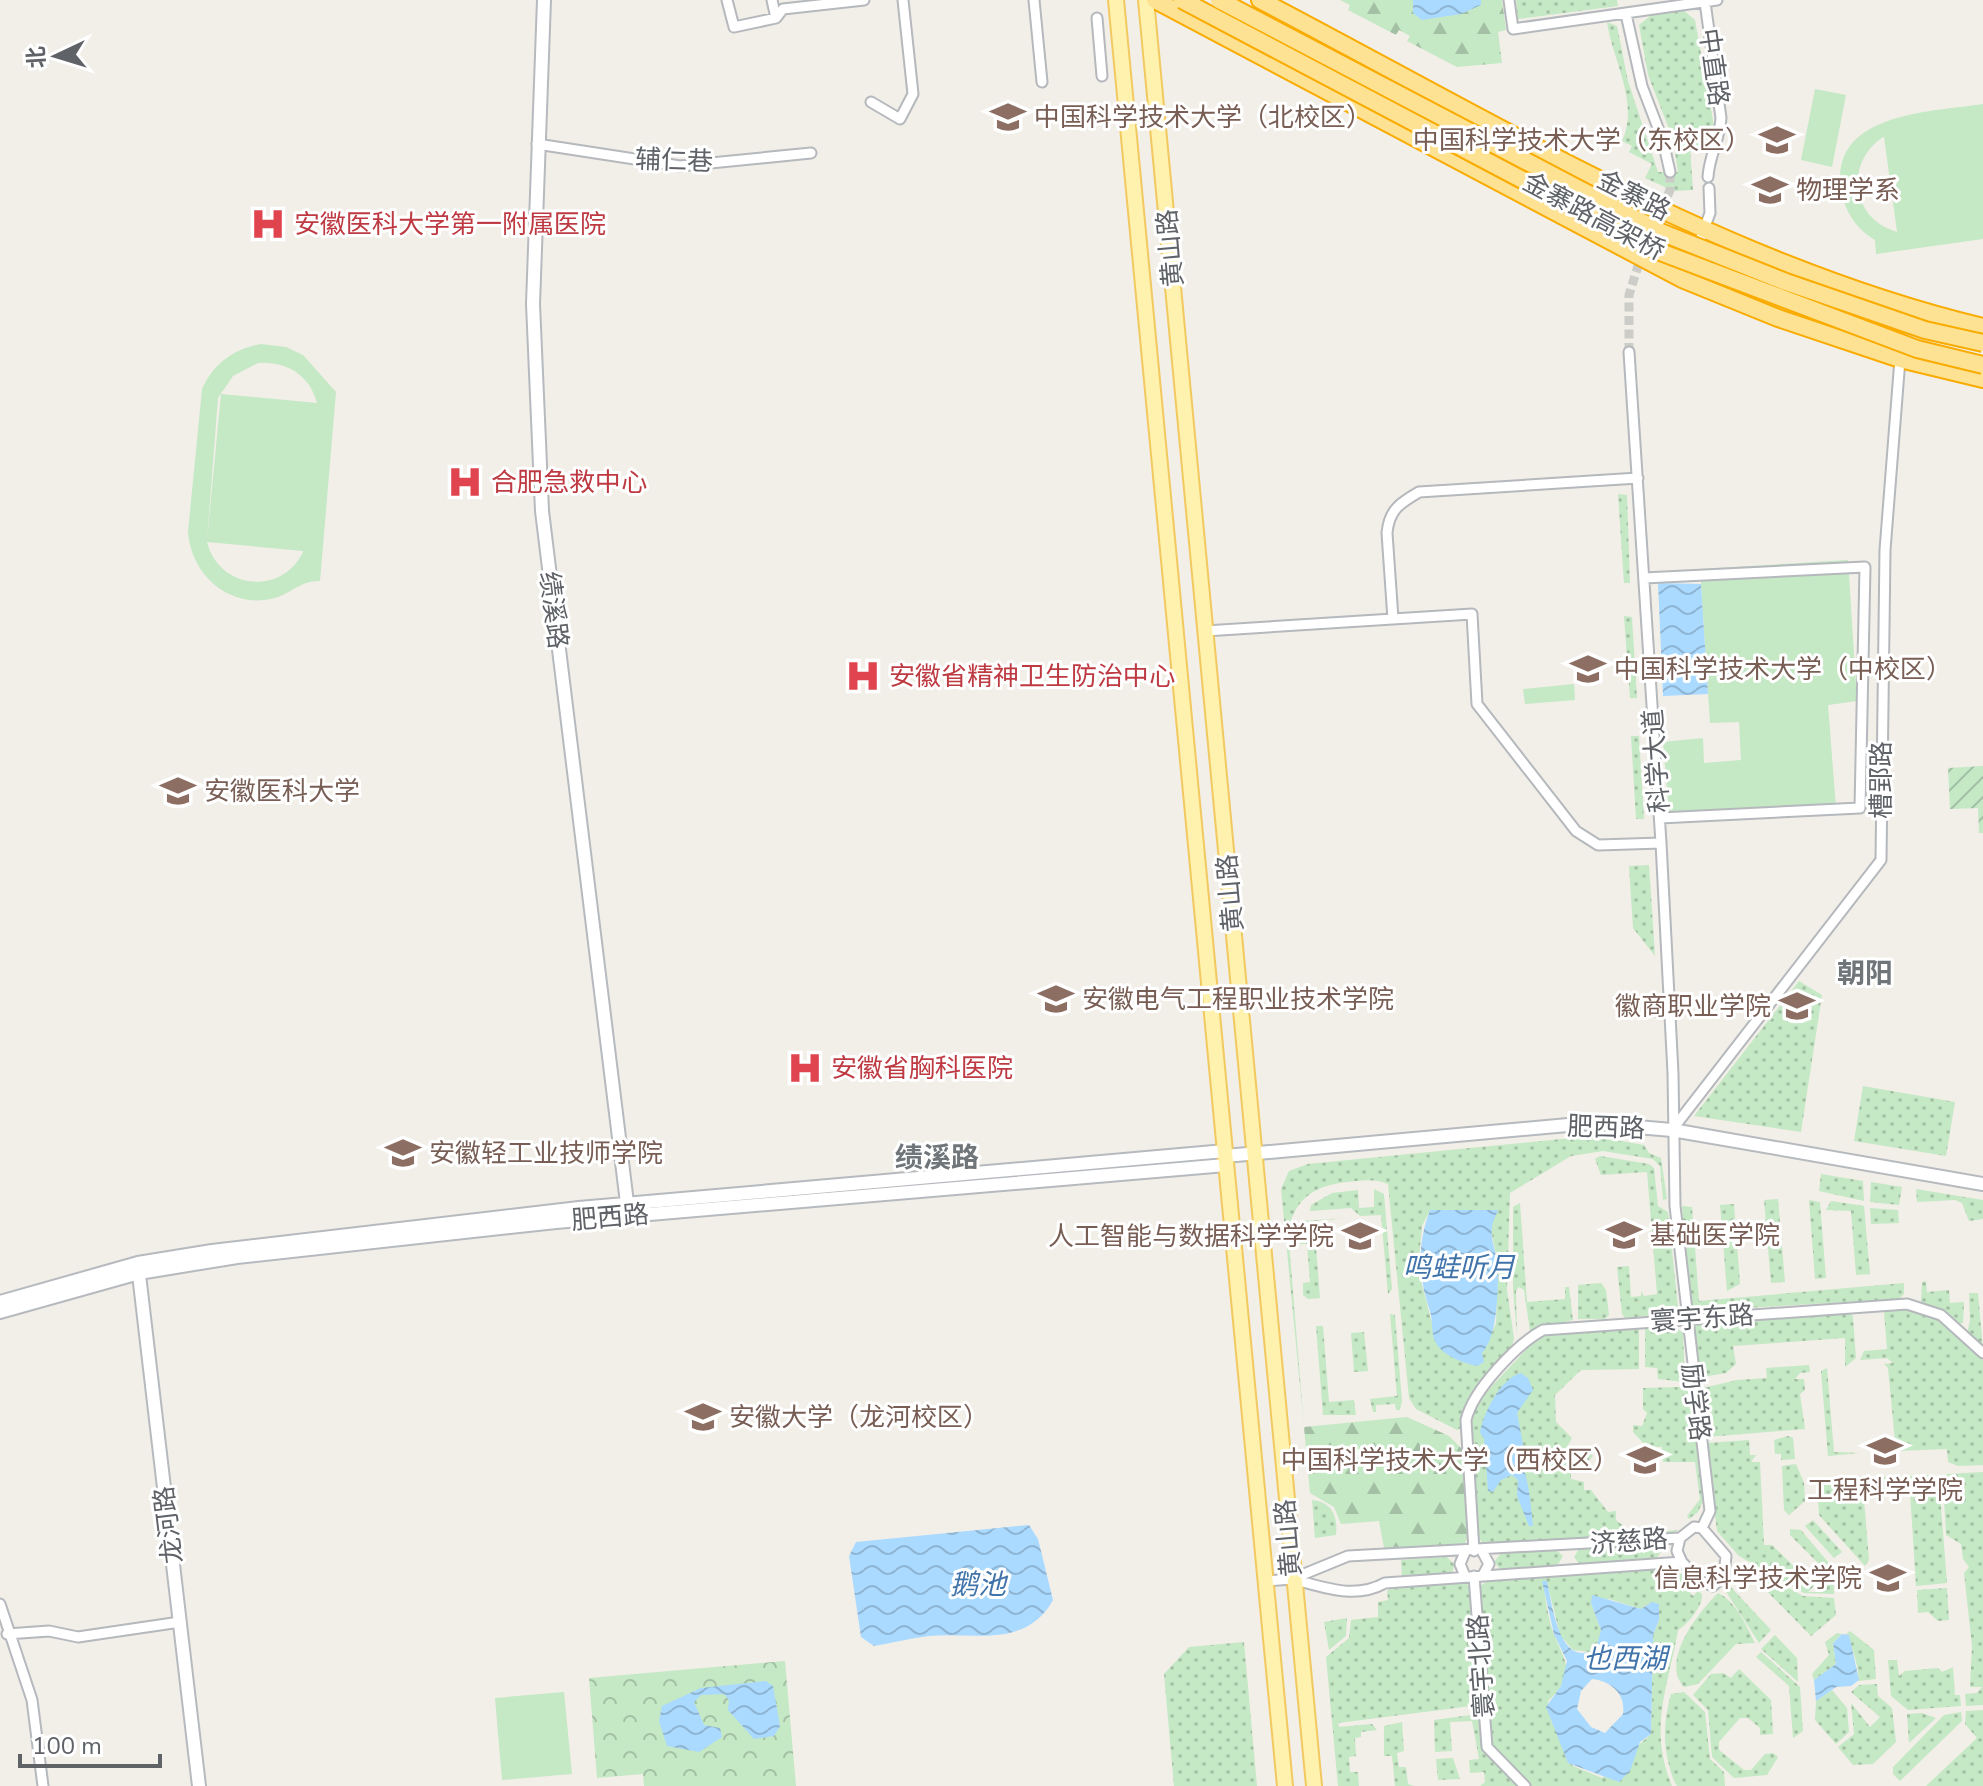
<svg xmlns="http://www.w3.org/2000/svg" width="1983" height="1786" viewBox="0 0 1983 1786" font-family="'Nunito Sans','Noto Sans SC',sans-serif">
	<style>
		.grass { fill: url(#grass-dots); fill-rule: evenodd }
		.forest { fill: url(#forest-firs) }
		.park { fill: url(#park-crowns) }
		.garden { fill: url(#garden-furrows) }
		.pitch { fill: #c5e8c5; fill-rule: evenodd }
		.water { fill: url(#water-waves); fill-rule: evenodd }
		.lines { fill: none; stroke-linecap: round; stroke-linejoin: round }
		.street-tunnel { stroke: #ccccc8; stroke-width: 9; stroke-dasharray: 9 4.5; stroke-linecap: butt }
		.street-casing { stroke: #b5b8bc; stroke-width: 13 }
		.secondary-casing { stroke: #b6babf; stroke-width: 16 }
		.primary-casing { stroke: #f2c960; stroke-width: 18 }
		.highway-casing { stroke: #f9ab00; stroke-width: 20 }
		.street { stroke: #fff; stroke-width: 9 }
		.secondary { stroke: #fff; stroke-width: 12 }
		.primary { stroke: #fff2af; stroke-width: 14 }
		.highway { stroke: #fde293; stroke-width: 16 }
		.highway-bridge-casing { stroke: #f9ab00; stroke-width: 20; stroke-linecap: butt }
		.highway-bridge { stroke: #fde293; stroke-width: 16 }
		.labels { text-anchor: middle; stroke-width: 6; stroke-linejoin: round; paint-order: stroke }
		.street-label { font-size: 26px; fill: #5f6368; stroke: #fff }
		.education-label { font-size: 26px; fill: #785e54; stroke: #fff; text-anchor: start }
		.health-label { font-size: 26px; fill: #be3a42; stroke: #fff; text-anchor: start }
		.neighbourhood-label { font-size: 28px; font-weight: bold; fill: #70757a; stroke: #fff }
		.water-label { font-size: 28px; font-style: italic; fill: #4174aa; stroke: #fff }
	</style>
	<defs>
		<pattern id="grass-dots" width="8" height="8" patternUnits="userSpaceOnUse" patternTransform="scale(2)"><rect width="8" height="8" fill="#c5e8c5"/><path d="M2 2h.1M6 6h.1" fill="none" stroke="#a3c0a4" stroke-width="1.8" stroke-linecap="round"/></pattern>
		<pattern id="forest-firs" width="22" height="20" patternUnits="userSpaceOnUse" patternTransform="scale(2)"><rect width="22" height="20" fill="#c5e8c5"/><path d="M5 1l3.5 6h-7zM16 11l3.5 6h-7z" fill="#a3c0a4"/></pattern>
		<pattern id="park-crowns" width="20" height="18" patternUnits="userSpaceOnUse" patternTransform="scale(2)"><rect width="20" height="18" fill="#c5e8c5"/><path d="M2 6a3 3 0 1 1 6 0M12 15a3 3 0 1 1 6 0" fill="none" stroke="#a3c0a4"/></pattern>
		<pattern id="garden-furrows" width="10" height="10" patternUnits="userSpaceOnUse" patternTransform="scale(2)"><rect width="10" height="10" fill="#c5e8c5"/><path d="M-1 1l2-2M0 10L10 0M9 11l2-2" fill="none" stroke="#a3c0a4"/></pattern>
		<pattern id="water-waves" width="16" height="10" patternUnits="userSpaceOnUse" patternTransform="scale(2)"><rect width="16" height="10" fill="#aadaff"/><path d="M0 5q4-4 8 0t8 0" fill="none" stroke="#8eb4d2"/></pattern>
	</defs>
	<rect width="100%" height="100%" fill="#f1efe8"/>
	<path class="grass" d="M1516,0h101l1,6 -100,13z
		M1683,10l12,10 19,106 -1,16 -6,9 -9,1 -8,-5 3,43 -19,1 -29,-13 7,-14 -23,-12 3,-6 -10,-5c18,-38 -10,-82 -15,-119l10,4 11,55 30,91h20l-5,-33 -25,-64 -9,-50 11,-9z
		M1618,494l9,1 3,88h-6z
		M1624,616l8,1 5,81h-7z
		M1631,736h8l5,83h-8z
		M1649,865l6,91 -22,-28 -4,-62z
		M1799,981l23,14 -21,137 -107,-16z
		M1863,1086l92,16 -9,54 -92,-15z
		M1593,1136l51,9 5,8 12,5 6,41 -4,1 -3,-34 -7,-7 -50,-8 -32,5 -61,37 -3,97 7,48 -3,12 -41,47 -8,31 -5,2 -41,-21 -7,-11 -21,-214c-12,-5 -20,-4 -32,-3 -36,3 -59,12 -68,49l16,197 -23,-238 8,-18 19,-7zM1430,1210l61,20 7,35 -2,58 -14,30 -48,-24 -2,-6 -14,-54 4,-43z
		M1600,1156l49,8 5,4 4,38 10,6 10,95 -20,8 -33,3 -3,-4 -5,-47 12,-1 2,31 10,-1v-5l3,5 13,-2 -10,-122 -46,3 -6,-16z
		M1821,1174l42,7 1,20 -45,-10z
		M1871,1182l31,5 -3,18 -29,-3z
		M1374,1189l10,5 8,95 -4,5 -7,-79 -21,1 -9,-8 -41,3 1,-6 21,-12 26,-3 1,18 15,-1z
		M1916,1189l67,11v19l-14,2 -7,-18 -7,-3 -38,2z
		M1778,1199l7,83 -14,1 -7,-83z
		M1809,1200l11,2 6,76 -11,1z
		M1831,1201l33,5 6,68 -14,1 -5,-64 -25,-1z
		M1520,1203l7,99 38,-3v-12h4l4,33 -43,11 -6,-41 -5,-3 -3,4 1,46 -4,-49v-81z
		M1734,1204l6,80 -13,7 -7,-86z
		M1682,1206l10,1 7,94 205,-18v11l-5,5 -206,12 -5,-10z
		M1870,1208l28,2 1,13 -28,1z
		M1347,1218l-33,3 6,77 -12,1 -5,-4v-12l7,-1 -3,-38h-7l-1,-19 3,-4z
		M1926,1281l1,11 22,-2 1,13 14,-1 -1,21 -5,1 -37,-23 1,-19z
		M1601,1283l5,7 3,25 -4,4h-27v-34z
		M1969,1293h9l5,56 -16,-15 3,-14z
		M1912,1307l27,11 44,42v105l-25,1 -10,-4 -1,-13 -51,2 -8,-83 -4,-4 9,-1 -6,-5 -27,2 4,-9 23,-2 -3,-36 4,-4z
		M1849,1311l4,6 3,41 -11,9v-29l-112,8 3,18 -10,9 -24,4 -6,-5 -3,-46 12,-5z
		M1390,1314l5,1 7,86 -2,9h-4l-1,-6 -19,1v7h-3l-3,-13 27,-3z
		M1673,1325l10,8 2,49 -27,-3 -1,-11 -12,-1v-41z
		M1316,1326h7l6,76 25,-2 2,15h-33z
		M1639,1326v43l-58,1 -26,25 1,27 16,16 -8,14 6,7 11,-10h5l7,7 -15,15h-7v8l13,3v8h7l17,22 8,-1v9l10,8 1,6 52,-4 -11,4 -184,11 -5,-7 -9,-116 4,-17 64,-68z
		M1364,1332l4,39 -14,1 -3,-39z
		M1809,1365l1,7 -10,1 -5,6h9l1,11 -5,4 5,35 -99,8 -7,-48 38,-9 30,-2 -1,-10z
		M1827,1368l7,84 26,1 -32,3 -7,-85z
		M1680,1387l9,5 15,107 -6,13 -9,7 -2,-3 13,-17 -5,-37h-32l-1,-15h-15l-14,-15v-7l9,1 5,-13 -4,-4v-21z
		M1788,1436l5,2 2,21 -14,1v-6h-6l-1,-14z
		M1749,1440l1,15h6l-5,7h9l4,83h8l42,41 -6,6h8l9,-9 -1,-14 -34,-34v-6l11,1 32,38 1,26 -30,-1 -65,-37 -22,-25 -11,-88z
		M1796,1464l8,19 1,18 -16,14 -5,-5 -2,-44z
		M1983,1472v233l-17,1 -1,-12 12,-1 5,-6h-12l2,-41 -8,-73 5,-6 -6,-8 -2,-15 -15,-9 -3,-53 4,-8z
		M1934,1475l5,6 8,102 -31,3 -6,-94 -22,1 -10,6 -1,-17 5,-5z
		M1862,1476l7,84 -4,6 -46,-51 -2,-33z
		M1312,1500c20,2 26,16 24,35l-21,3z
		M1813,1520l29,32 -8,6 -29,-32z
		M1654,1543l8,8 -7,9 -75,5 -6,-8 5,-8z
		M1556,1550l7,6 -6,10 -56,4 -7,-8 7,-9z
		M1447,1557l8,8 -3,7 -50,6 -1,-18z
		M1748,1565l55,31 31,2 2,17 -25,21 -63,-64z
		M1673,1567l15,12 -5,6 10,11 5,-5 4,3c1,12 -14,30 -24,36 -10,58 -30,98 -6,156h-141l-39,-36 -12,-164 14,-9zM1543,1581l4,1 13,53 13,15 18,2 6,-3 4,-19 -10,-27 18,-4 32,10 8,-5 10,16 -6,15 -2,99 -49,44 -29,-12 -22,-46 -3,-19c30,-29 17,-38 5,-69 -5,-15 -8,-35 -10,-51z
		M1454,1581l11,1 7,8 7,115 -141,18 1,4 33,-3 5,6 -16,2v5l-6,1 1,18 -7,1 1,15h8l1,14h-21l-12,-129 23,-19 2,-18 27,-3v-15l10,-2 -1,-9 6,-5z
		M1727,1583l44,47 -12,13 -34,-53z
		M1947,1588l2,32 -11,1 -10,-9 -10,1 -1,-23z
		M1718,1593c18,8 29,34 37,50l-19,1 -38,40 -14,3c-24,-26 14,-74 34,-94z
		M1347,1618l-1,18 -17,14 -5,-28z
		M1850,1631l24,19 2,29 -18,2c2,-17 -7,-29 -9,-46l-3,-1z
		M1837,1633l5,1 -9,9 3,21 -22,16 -2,-6 17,-19 -4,-13z
		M1775,1635l22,23 1,24 -37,-33z
		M1244,1642l13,144h-83l-10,-112 25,-27z
		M1761,1652l39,35 3,44 -10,7 -4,-52 -33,-29z
		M1897,1660l2,16 6,-5 33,-3 4,4 11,-5 2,28h5l1,11 -53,4 -17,-14 -3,-36z
		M1739,1669l32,31 2,34 -13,1v-7l-12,-10h-8l-21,24v8l25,20h7l14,-16 8,-1 5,4 -11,18 -33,3 -22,-21 -4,-47 -15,-15 18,-21 12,-1 8,5z
		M1877,1684l1,12 14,12 4,34 -23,22 -20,1 -15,-18 16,-13 -3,-31 19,24 10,-10 -29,-25 8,-7z
		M1832,1690l15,18 2,24 -13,12 -21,-24 1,-19z
		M1684,1692l21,20 5,47 14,13 1,14h-48l-3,-5c-11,-30 -12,-55 -3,-87z
		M1983,1710v76h-57l51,-48 -12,-14 1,-13z
		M1961,1712l1,9 -62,60 -7,-7v-7l51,-52z
		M1922,1713l14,5 -27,25 -2,-29z
		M1478,1714l6,37 36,35h-40l5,-4 -1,-10 -14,1 -1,-13 10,-1 -7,-38 -22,1 2,29 -17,1 -1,-32z
		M1402,1722l2,29 -7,2 2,14h7l2,17 6,2h-19l-3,-30h-8v-30z
		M1453,1758l7,21 -22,1 -2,-21z"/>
	<path class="forest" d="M1340,0h162l4,30 -8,2 4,31 -45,4 -50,-26 3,-5 -11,-6 -3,5 -48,-25 2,-5z
		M1407,1417l42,19 15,15 6,80 -6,14 -79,8 -6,-32 -38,3 -7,-17 -24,-14 -6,-66z"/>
	<path class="park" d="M785,1661l11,125h-152l-1,-12 -46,4 -8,-100z"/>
	<path class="garden" d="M1983,766v67h-4l-1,-25 -28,1 -2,-41z"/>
	<path class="pitch" d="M1815,89l31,6 -14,72 -31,-7z
		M1983,104v135l-107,15 -1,-14c-19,-11 -31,-30 -34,-51 -11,-77 91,-77 142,-85zM1883,137h1l13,95c-46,-13 -53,-69 -14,-95z
		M261,344l25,3 17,8 33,37 -16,189c-19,-1 -28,12 -45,17 -45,12 -84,-23 -87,-66l14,-143c12,-26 32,-40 59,-45zM258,363c28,-2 52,12 59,40l-96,-9 -14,146 11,-142 15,-22zM207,542l96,9v1c-21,44 -84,38 -96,-10z
		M1848,560l9,141 -29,4 8,103 -167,5 -6,-71 40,-4 1,25 37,-3 -2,-38 -29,1 -10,-154z
		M1574,684l1,16 -50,4 -2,-15z
		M564,1692l8,82 -70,6 -7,-82z"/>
	<path class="water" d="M1413,0h68v5l-20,9 -39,6 -9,-7z
		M1658,583l43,1 7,110 -45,2z
		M1430,1210h68c-2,6 -6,12 -6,18 -2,12 5,26 6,38 0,24 0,70 -16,87l2,9 -7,4c-14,-3 -36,-11 -42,-25 -4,-8 -2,-21 -5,-30 -12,-34 -13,-67 0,-101z
		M1521,1373l7,5 5,12 -16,23 6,31 -2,21c8,11 10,44 12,61h-4l-12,-30 1,-16 -6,-5 -11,5 -8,12 -5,-1 -4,-53 -4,-5c3,-20 21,-55 41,-60z
		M1029,1525l9,14 15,61c-27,49 -80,32 -124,36 -18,2 -37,7 -55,10l-13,-9 -12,-81 7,-14z
		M1547,1581c5,22 12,89 49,68l5,-19 -10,-27 1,-8 49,14 11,-7 7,2v16l-6,15 -2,99 -11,8 -10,29 -11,11 -51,-19 -22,-56 15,-21 6,-25 -13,-27 -12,-53zM1592,1679c19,2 34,15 31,35l-18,19 -14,-6 -14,-18 4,-18z
		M1842,1634l7,1 10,45 -8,6 -15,1 -20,14 -2,-21 22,-16 -3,-21z
		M766,1681l7,5 7,40 -6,10 -20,3 -26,-29 1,-10 -5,-6 -23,1 -7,7 10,23 16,3 2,9 -23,15 -32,-6 -8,-25 3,-15 39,-18z"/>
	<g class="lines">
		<path class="street-tunnel" d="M1652,233l18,-43v-18
			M1629,352v-57l13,-42"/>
		<g class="street-casing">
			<path id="street" d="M727,0l7,27 42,-9 7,-9 81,-9
				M772,0l4,18
				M1034,0l8,82
				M1509,0l4,29 204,-29
				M1705,2l16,116c-1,21 -12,38 -13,59
				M1626,14l16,72 21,55 7,31
				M1097,18l5,58
				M871,102l29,17 13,-25 -10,-94
				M537,144l143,22 131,-13
				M1696,251l14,-38 -1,-25
				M1629,352l32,491 12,230 2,133 35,305 -8,17
				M1644,578l221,-11 -5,241 -200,10
				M1393,619l-6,-86c2,-23 13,-30 32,-41l219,-14
				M1205,631l267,-17 5,90 99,127 22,14 63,-2
				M1656,1011l13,-1
				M1672,1130l209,-270 4,-310 15,-191
				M1680,1538l-3,13 5,11
				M1474,1551l-8,-131c7,-30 51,-76 77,-90l364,-26 34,11 42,38
				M1482,1551l7,13 -6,11
				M1465,1552l-5,12 5,12
				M1474,1576l13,171 38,39
				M1267,1581l25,-2 56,-23 332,-18 14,-11 8,1 24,28 -2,20 -11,10 -13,-5 -18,-19 -297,21c-31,17 -61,4 -93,-4
				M0,1604l32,96 11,86
				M7,1634l42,-3 29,6 102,-15"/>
		</g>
		<g class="secondary-casing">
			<path id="secondary" d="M544,0l-11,304 9,207 86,700
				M1225,1156l365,-33 82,7 311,54
				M138,1266l61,520
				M0,1302l138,-39 74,-12 367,-43 646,-57
				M0,1312l139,-39 98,-16 319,-35 670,-57"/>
		</g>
		<g class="primary-casing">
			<path id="primary" d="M1116,0l169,1786
				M1146,0l168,1786"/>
		</g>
		<g class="highway-casing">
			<path id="highway" d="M1155,0l527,279 96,39 122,41 83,20
				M1260,0c232,121 467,266 723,327"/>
		</g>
		<use href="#street" class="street"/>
		<use href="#secondary" class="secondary"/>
		<use href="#primary" class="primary"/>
		<use href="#highway" class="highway"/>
		<g class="highway-bridge-casing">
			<path id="highway-bridge" d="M1182,0l473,250 262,99 66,16
				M1219,0l444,233 123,49 139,48 58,13"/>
		</g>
		<use href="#highway-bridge" class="highway-bridge"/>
	</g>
	<defs>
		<g id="university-bare" transform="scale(2.76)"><path d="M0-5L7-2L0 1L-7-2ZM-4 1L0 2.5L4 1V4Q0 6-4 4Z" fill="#8d6e63" stroke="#fff" stroke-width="2.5" paint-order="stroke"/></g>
		<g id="hospital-bare" transform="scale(2.76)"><path d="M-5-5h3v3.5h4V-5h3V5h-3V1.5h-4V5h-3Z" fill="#e0444e" stroke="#fff" stroke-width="2.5" paint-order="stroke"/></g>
	</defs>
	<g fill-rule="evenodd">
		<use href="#university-bare" x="1008" y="117"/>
		<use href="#university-bare" x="1777" y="140"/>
		<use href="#university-bare" x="1770" y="190"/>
		<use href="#hospital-bare" x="268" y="224"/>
		<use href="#hospital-bare" x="465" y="482"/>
		<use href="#university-bare" x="1588" y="669"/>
		<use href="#hospital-bare" x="863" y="676"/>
		<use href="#university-bare" x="178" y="791"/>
		<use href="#university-bare" x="1056" y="999"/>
		<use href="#university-bare" x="1797" y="1006"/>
		<use href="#hospital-bare" x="805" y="1068"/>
		<use href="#university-bare" x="403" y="1153"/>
		<use href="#university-bare" x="1624" y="1235"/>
		<use href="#university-bare" x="1360" y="1236"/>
		<use href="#university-bare" x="703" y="1417"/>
		<use href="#university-bare" x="1885" y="1451"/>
		<use href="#university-bare" x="1645" y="1460"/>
		<use href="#university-bare" x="1888" y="1578"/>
	</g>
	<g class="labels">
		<g class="street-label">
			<text transform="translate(1714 67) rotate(82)" y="9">中直路</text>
			<text transform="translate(674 160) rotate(2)" y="9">辅仁巷</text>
			<text transform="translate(1634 195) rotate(27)" y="9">金寨路</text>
			<text transform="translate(1594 216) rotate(28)" y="9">金寨路高架桥</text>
			<text transform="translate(1170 248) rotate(-95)" y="9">黄山路</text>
			<text transform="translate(554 610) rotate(83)" y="9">绩溪路</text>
			<text transform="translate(1656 761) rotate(-94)" y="9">科学大道</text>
			<text transform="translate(1881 780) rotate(-90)" y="9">槽郢路</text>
			<text transform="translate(1230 893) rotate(-95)" y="9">黄山路</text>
			<text transform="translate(1606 1127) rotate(2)" y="9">肥西路</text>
			<text transform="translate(610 1217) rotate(-5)" y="9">肥西路</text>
			<text transform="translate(1702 1318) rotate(-4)" y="9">寰宇东路</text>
			<text transform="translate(1696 1402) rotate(83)" y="9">励学路</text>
			<text transform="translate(168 1525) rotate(-97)" y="9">龙河路</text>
			<text transform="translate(1288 1538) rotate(-95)" y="9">黄山路</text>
			<text transform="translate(1629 1541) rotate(-4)" y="9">济慈路</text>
			<text transform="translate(1481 1666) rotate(-94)" y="9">寰宇北路</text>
		</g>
		<g class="education-label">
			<text x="1034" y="126">中国科学技术大学（北校区）</text>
			<text x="1751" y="149" text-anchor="end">中国科学技术大学（东校区）</text>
			<text x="1796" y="199">物理学系</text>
			<text x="1614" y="678">中国科学技术大学（中校区）</text>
			<text x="204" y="800">安徽医科大学</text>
			<text x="1082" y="1008">安徽电气工程职业技术学院</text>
			<text x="1771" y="1015" text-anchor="end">徽商职业学院</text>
			<text x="429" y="1162">安徽轻工业技师学院</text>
			<text x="1650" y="1244">基础医学院</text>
			<text x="1334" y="1245" text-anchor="end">人工智能与数据科学学院</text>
			<text x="729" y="1426">安徽大学（龙河校区）</text>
			<text x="1619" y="1469" text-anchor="end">中国科学技术大学（西校区）</text>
			<text x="1885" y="1499" text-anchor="middle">工程科学学院</text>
			<text x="1862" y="1587" text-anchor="end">信息科学技术学院</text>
		</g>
		<g class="health-label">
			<text x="294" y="233">安徽医科大学第一附属医院</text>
			<text x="491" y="491">合肥急救中心</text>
			<text x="889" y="685">安徽省精神卫生防治中心</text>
			<text x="831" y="1077">安徽省胸科医院</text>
		</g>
		<g class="neighbourhood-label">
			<text x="1865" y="983">朝阳</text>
			<text x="937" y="1167">绩溪路</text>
		</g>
		<g class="water-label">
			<text x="1459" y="1277">鸣蛙听月</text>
			<text x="978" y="1594">鹅池</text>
			<text x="1625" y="1668">也西湖</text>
		</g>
	</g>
	<g transform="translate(56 56) rotate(266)" stroke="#ffffff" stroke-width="6" paint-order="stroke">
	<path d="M0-6L14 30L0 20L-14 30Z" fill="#5f6368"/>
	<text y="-12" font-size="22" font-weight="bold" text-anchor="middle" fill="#5f6368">北</text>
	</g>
	<path d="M20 1754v12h140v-12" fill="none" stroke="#5f6368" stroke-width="4"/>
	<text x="32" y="1754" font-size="24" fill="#5f6368" stroke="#ffffff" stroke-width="6" paint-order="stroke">100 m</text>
</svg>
